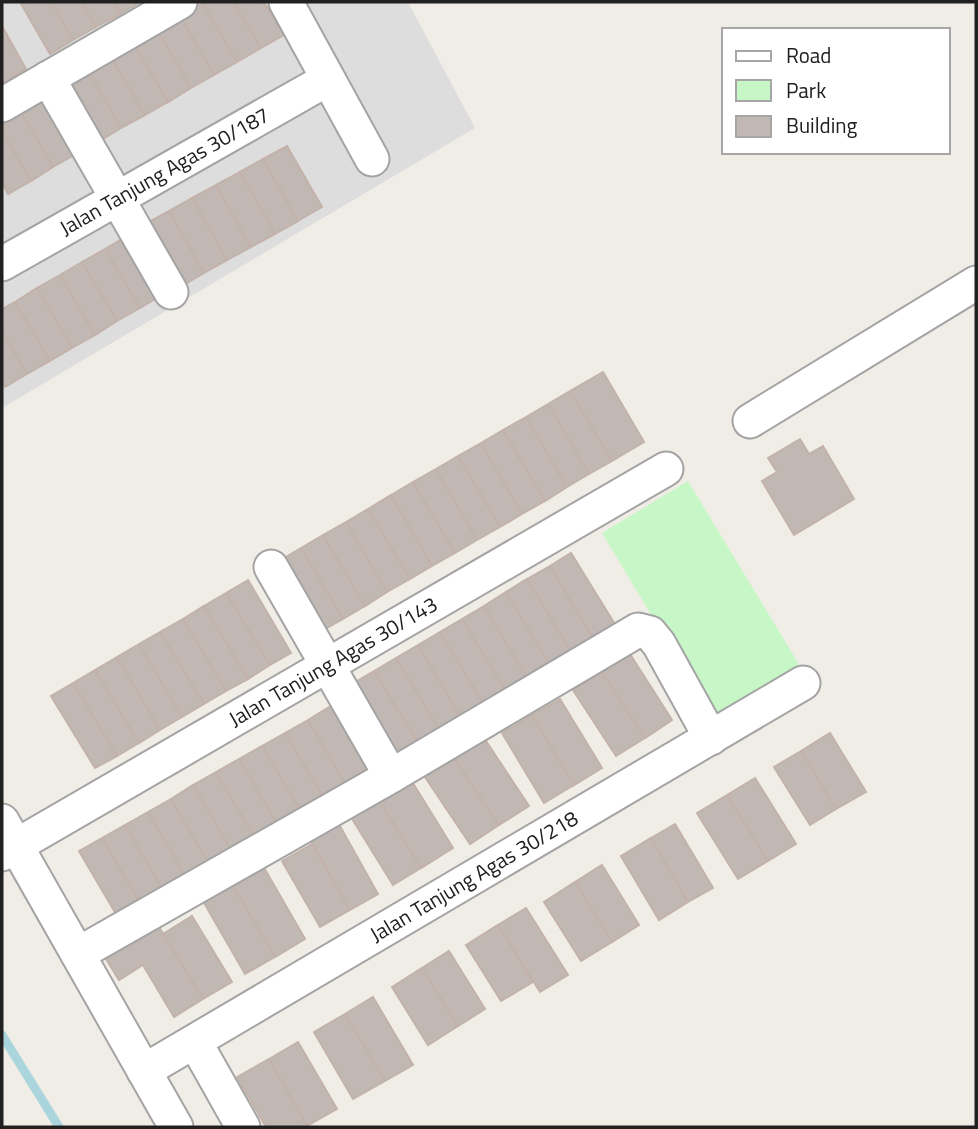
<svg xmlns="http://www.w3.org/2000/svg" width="978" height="1129" viewBox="0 0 978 1129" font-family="'Titillium Web',sans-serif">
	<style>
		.residential { fill: #deddde }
		.park { fill: #c8f7c7 }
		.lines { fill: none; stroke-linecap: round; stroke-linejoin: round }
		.stream { stroke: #aad5dc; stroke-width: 9 }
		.building { fill: #c1b8b4; stroke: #c2b2aa; stroke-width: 2 }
		.minor-casing { stroke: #a4a4a4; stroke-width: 37 }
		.minor { stroke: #fff; stroke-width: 33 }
		.labels { text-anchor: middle; stroke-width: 7; stroke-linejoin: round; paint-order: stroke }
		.street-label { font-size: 21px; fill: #202020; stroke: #fff }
	</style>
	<rect width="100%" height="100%" fill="#f0ede7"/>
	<path class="residential" d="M2,2h406l67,126 -473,280z"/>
	<path class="park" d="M688,481l112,185 -87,52 -111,-185z"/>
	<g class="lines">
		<path class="stream" d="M2,1035l57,92"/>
	</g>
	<path class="building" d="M20,2h31l22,38 -23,14z
		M51,2h30l15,25 -23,13z
		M81,2h32l7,12 -24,13z
		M113,2h27l-20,12z
		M205,2h28l28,46 -24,14 -34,-59z
		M233,2h31l20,33 -23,13z
		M203,3l34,59 -23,13 -34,-59z
		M180,16l34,59 -23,13 -34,-58z
		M2,26l24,43 -23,13 -1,-2z
		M157,30l34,58 -23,14 -35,-59z
		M133,43l35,59 -23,13 -35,-59z
		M110,56l35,59 -24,13 -34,-59z
		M87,69l34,59 -23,14 -34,-59z
		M42,96l34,58 -23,13 -33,-57z
		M20,110l33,57 -22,14 -29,-50v-11z
		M2,131l29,50 -23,13 -6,-12z
		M287,146l35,61 -24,14 -35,-62z
		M263,159l35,62 -23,13 -35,-62z
		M240,172l35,62 -24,13 -35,-62z
		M216,185l35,62 -24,13 -35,-62z
		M192,198l35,62 -23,13 -35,-62z
		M169,211l35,62 -24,14 -35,-63z
		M127,236l35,59 -22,13 -35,-59z
		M105,249l35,59 -23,13 -35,-59z
		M82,262l35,59 -22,14 -35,-60z
		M60,275l35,60 -23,13 -35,-60z
		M37,288l35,60 -22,13 -35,-59z
		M15,302l35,59 -23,13 -25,-42v-23z
		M2,332l25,42 -22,13 -3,-5z
		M603,372l41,70 -32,19 -42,-70z
		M570,391l42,70 -23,13 -41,-70z
		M548,404l41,70 -22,13 -41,-70z
		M526,417l41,70 -22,14 -42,-71z
		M503,430l42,71 -23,13 -41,-71z
		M800,439l9,15 14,-8 31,53 -60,36 -32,-54 15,-9 -9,-14z
		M481,443l41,71 -22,13 -42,-71z
		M458,456l42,71 -23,13 -41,-71z
		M436,469l41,71 -22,13 -42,-71z
		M413,482l42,71 -23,13 -41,-71z
		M391,495l41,71 -22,13 -42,-70z
		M368,509l42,70 -23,13 -41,-70z
		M346,522l41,70 -22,14 -42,-71z
		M323,535l42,71 -22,13 -42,-71z
		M301,548l42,71 -23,13 -41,-71z
		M571,553l45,73 -22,14 -44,-74z
		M550,566l44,74 -22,13 -45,-74z
		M527,579l45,74 -22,13 -44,-74z
		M248,580l43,73 -21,12 -44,-72z
		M506,592l44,74 -22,13 -44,-73z
		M226,593l44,72 -22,14 -44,-73z
		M204,606l44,73 -22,12 -43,-72z
		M484,606l44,73 -22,13 -44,-73z
		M183,619l43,72 -22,13 -44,-72z
		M462,619l44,73 -22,13 -44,-73z
		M160,632l44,72 -22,13 -43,-73z
		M440,632l44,73 -22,14 -44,-74z
		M139,644l43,73 -22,13 -43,-73z
		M418,645l44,74 -22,12 -44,-73z
		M630,654l42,66 -27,18 -43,-66z
		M117,657l43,73 -21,13 -44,-73z
		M396,658l44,73 -21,13 -45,-73z
		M95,670l44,73 -22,13 -44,-73z
		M374,671l45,73 -23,14 -44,-74z
		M602,672l43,66 -29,18 -43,-66z
		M73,683l44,73 -22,12 -44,-72z
		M560,699l42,69 -28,17 -42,-70z
		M331,706l36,63 -23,13 -36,-62z
		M532,715l42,70 -30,18 -42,-70z
		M308,720l36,62 -22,13 -37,-62z
		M285,733l37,62 -23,13 -37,-62z
		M830,733l36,59 -30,17 -35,-58z
		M484,738l45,68 -30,19 -45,-67z
		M262,746l37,62 -23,14 -37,-63z
		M801,751l35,58 -26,16 -36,-58z
		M454,758l45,67 -29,19 -45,-67z
		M239,759l37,63 -23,13 -37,-63z
		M216,772l37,63 -23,13 -37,-63z
		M755,778l41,66 -28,17 -41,-66z
		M411,780l42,68 -32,20 -42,-68z
		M193,785l37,63 -23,13 -36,-62z
		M727,795l41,66 -30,18 -41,-66z
		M171,799l36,62 -23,13 -36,-62z
		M379,800l42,68 -28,17 -42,-68z
		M148,812l36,62 -22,14 -37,-63z
		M336,819l42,75 -28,16 -43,-76z
		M675,824l38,64 -25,14 -37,-64z
		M125,825l37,63 -23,13 -37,-63z
		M102,838l37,63 -23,13 -37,-63z
		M651,838l37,64 -29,18 -38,-64z
		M312,844l38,66 -30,17 -38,-66z
		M602,865l37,60 -27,17 -37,-60z
		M263,866l42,73 -30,18 -43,-73z
		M575,882l37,60 -31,19 -37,-59z
		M232,884l43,73 -30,17 -42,-73z
		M526,908l42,67 -28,17 -42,-67z
		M192,916l40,66 -29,17 -40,-65z
		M156,922l47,77 -29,18 -31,-52 -24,15 -16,-26z
		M498,925l35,57 -32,19 -35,-56z
		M449,951l36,58 -27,17 -36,-58z
		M422,968l36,58 -30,19 -36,-58z
		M373,997l40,68 -28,16 -40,-67z
		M345,1014l40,67 -32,18 -39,-67z
		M298,1042l39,67 -30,17 -38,-67z
		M269,1059l38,67 -2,1h-39l-29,-50z"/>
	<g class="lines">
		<g class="minor-casing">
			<g id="minor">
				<path d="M286,2l86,157"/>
				<path d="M48,78l123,214"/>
				<path d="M2,105l178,-103"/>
				<path id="s1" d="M2,264l326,-185"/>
				<path d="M750,421l226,-138"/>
				<path d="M271,567l120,209"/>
				<path d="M2,821l174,306"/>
				<path id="s2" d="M2,854l664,-385"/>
				<path d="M78,954l313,-178 247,-146 12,3 9,11 52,94"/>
				<path d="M195,1042l48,85"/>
				<path id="s3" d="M144,1071l659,-388"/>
			</g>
		</g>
		<use href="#minor" class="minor"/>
	</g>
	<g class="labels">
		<g class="street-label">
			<text dy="7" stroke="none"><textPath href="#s1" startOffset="187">Jalan Tanjung Agas 30/187</textPath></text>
			<text dy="7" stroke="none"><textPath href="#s2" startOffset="383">Jalan Tanjung Agas 30/143</textPath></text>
			<text dy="7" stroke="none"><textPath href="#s3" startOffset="383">Jalan Tanjung Agas 30/218</textPath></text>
		</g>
	</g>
	<rect width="978" height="1129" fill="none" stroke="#202020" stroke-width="7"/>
	<rect x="722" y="28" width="228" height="126" fill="#ffffff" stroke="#a6a6a6" stroke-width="2"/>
	<rect x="736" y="51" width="35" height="10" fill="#ffffff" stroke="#a6a6a6" stroke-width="2"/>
	<text x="786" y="63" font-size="21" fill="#202020">Road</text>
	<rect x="736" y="80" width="35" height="21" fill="#c8f7c7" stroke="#a6a6a6" stroke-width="2"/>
	<text x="786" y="98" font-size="21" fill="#202020">Park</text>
	<rect x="736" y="116" width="35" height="21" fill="#c1b8b4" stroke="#a6a6a6" stroke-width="2"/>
	<text x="786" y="133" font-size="21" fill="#202020">Building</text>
</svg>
